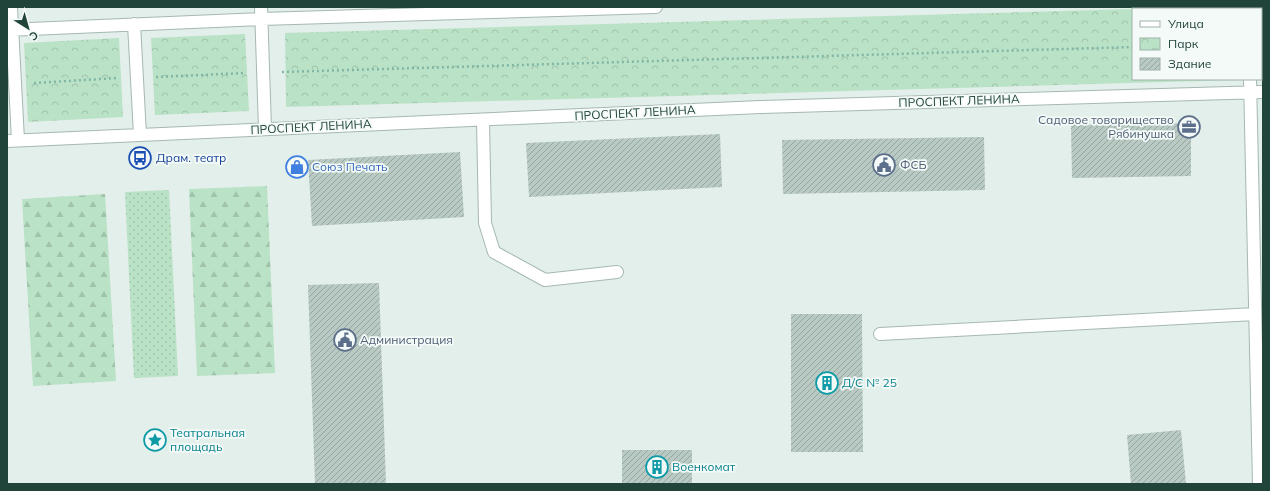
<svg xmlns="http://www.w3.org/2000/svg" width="1270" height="491" viewBox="0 0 1270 491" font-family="Mulish,sans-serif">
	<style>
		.grass { fill: url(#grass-dots) }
		.forest { fill: url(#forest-firs) }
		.park { fill: url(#park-crowns) }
		.building { fill: url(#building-hatch) }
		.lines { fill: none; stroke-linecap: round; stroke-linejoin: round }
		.minor-casing { stroke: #a5b8b2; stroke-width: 14 }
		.path { stroke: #80b6a6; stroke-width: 2.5; stroke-dasharray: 2 3; stroke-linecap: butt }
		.minor { stroke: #fff; stroke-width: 12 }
		.labels { text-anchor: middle; stroke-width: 3.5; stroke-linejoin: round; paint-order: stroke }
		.street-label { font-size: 12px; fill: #20433a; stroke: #f4faf8 }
		.service-label { font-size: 12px; fill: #4e5e75; stroke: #f4faf8; text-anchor: start }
		.transit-label { font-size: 12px; fill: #164399; stroke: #f4faf8; text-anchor: start }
		.shop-label { font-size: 12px; fill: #366cbe; stroke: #f4faf8; text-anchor: start }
		.culture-label { font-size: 12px; fill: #0d838f; stroke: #f4faf8; text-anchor: start }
	</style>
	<defs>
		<pattern id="grass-dots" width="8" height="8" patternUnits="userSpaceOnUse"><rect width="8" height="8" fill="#bae2c6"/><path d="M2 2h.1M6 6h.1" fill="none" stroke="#a0c3ab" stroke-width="1.8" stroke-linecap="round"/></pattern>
		<pattern id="forest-firs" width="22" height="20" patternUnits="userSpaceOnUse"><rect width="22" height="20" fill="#bae2c6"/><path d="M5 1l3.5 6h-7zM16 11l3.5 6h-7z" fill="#a0c3ab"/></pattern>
		<pattern id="park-crowns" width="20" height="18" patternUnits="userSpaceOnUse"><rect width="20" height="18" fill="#bae2c6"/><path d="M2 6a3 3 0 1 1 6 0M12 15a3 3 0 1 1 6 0" fill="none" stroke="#a0c3ab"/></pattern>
		<pattern id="building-hatch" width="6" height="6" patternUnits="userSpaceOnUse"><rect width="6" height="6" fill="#b8cac3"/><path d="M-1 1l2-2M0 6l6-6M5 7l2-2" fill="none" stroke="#95a69f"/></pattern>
	</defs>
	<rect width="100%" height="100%" fill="#e3efea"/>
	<path class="grass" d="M169,190l9,186 -44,2 -9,-186z"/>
	<path class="forest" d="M267,186l8,187 -78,3 -8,-187z
		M105,194l11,187 -83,5 -11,-187z"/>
	<path class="park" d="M1133,9v70l101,1 -948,27 -1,-74z
		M245,34l4,77 -94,4 -4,-77z
		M119,38l4,79 -95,5 -4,-79z"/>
	<path class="building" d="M1191,123v53l-119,2 -1,-53z
		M720,134l2,53 -193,10 -3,-54z
		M984,137l1,53 -202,4 -1,-54z
		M460,152l4,65 -152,9 -4,-66z
		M379,283l7,201h-71l-7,-199z
		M791,314h71l1,138h-72z
		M1181,430l5,54h-55l-4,-49z
		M622,450h70v34h-70z"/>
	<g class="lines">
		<g class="minor-casing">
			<path id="minor" d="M11,7l7,133
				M261,7l4,122
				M1247,7v2
				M134,24l6,111
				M7,30l254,-11 395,-12
				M1250,79l9,405
				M483,120l2,103 9,29 51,28 72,-8
				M7,141l753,-34 503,-15
				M880,334l375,-20"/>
		</g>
		<path class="path" d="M1261,43l2,-1
			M282,72l851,-25
			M156,77l89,-4
			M34,83l83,-5"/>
		<use href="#minor" class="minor"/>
	</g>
	<defs>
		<g id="office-ring" transform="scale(1.15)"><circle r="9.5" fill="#f4faf8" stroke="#5c6f8a" stroke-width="1.5"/><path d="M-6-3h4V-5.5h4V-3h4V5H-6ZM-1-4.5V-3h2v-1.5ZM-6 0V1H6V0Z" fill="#5c6f8a"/></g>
		<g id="bus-ring" transform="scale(1.15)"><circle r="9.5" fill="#f4faf8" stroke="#1a4fb4" stroke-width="1.5"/><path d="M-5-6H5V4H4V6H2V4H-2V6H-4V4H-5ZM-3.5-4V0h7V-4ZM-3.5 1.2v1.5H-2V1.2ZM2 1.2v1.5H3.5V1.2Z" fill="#1a4fb4"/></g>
		<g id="civic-ring" transform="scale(1.15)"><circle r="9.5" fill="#f4faf8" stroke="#5c6f8a" stroke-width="1.5"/><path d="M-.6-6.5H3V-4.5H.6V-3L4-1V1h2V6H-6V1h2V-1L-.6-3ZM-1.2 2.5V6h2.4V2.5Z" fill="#5c6f8a"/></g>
		<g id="shop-ring" transform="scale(1.15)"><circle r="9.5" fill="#f4faf8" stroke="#3f7fe0" stroke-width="1.5"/><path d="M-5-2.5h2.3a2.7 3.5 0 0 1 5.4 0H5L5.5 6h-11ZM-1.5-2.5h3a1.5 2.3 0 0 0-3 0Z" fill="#3f7fe0"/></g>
		<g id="building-ring" transform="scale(1.15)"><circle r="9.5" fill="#f4faf8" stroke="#0f9aa8" stroke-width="1.5"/><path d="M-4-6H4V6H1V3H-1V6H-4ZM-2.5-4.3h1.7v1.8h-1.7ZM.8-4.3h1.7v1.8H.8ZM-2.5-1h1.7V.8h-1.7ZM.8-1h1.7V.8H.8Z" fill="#0f9aa8"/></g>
		<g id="sight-ring" transform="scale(1.15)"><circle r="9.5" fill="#f4faf8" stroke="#0f9aa8" stroke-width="1.5"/><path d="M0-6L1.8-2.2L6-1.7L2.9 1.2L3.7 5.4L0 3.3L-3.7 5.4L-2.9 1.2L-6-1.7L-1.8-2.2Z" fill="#0f9aa8"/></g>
	</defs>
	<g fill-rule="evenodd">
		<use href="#office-ring" x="1189" y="127"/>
		<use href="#bus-ring" x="140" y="158"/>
		<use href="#civic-ring" x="884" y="165"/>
		<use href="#shop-ring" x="297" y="167"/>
		<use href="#civic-ring" x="345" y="340"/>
		<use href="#building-ring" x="827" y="383"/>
		<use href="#sight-ring" x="155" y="440"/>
		<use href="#building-ring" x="657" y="467"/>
	</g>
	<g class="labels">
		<g class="street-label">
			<text transform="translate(959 101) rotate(-2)" y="4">ПРОСПЕКТ ЛЕНИНА</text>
			<text transform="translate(635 113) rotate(-3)" y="4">ПРОСПЕКТ ЛЕНИНА</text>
			<text transform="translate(311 127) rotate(-3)" y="4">ПРОСПЕКТ ЛЕНИНА</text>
		</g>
		<g class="service-label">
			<text x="1174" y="124" text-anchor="end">Садовое товарищество<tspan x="1174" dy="14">Рябинушка</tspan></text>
			<text x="900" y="169">ФСБ</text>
			<text x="360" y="344">Администрация</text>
		</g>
		<g class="transit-label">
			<text x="156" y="162">Драм. театр</text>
		</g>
		<g class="shop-label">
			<text x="312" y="171">Союз Печать</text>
		</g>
		<g class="culture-label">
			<text x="842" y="387">Д/С № 25</text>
			<text x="170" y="437">Театральная<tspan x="170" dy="14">площадь</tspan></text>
			<text x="672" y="471">Военкомат</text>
		</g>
	</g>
	<rect width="1270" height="491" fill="none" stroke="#20433a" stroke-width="16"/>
	<rect x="1132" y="8" width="130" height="72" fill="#f4faf8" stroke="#9fb1ac"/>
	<rect x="1140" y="21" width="20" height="6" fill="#ffffff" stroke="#9fb1ac"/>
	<text x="1168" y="28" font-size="12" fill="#20433a">Улица</text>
	<rect x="1140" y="38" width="20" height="12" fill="url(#park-crowns)" stroke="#9fb1ac"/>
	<text x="1168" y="48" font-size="12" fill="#20433a">Парк</text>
	<rect x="1140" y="58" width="20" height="12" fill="url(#building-hatch)" stroke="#9fb1ac"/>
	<text x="1168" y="68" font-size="12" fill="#20433a">Здание</text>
	<g transform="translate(28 28) rotate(143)" stroke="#f4faf8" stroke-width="3" paint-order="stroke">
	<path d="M0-3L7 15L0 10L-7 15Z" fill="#20433a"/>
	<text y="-6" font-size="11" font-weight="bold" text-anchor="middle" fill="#20433a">С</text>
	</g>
</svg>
